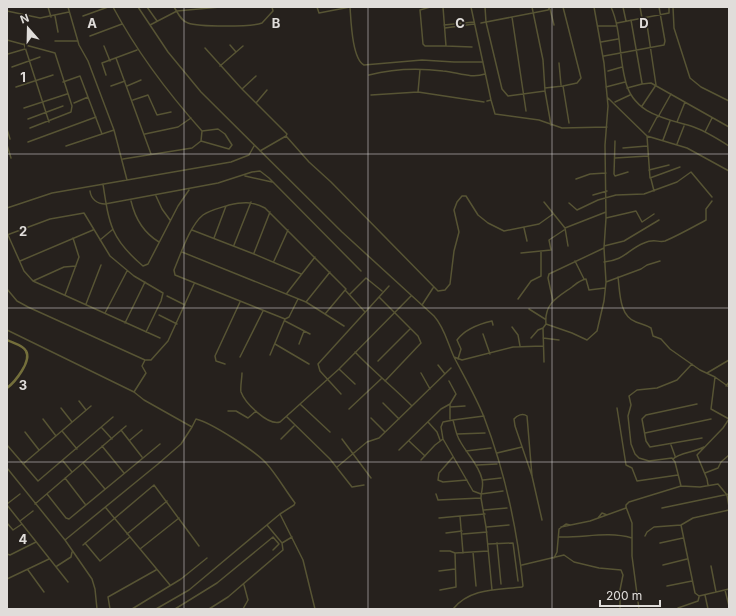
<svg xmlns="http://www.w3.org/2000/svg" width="736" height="616" viewBox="0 0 736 616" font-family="Inter,sans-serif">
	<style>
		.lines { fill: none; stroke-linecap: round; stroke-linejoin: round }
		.street { stroke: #575434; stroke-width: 1.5 }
		.secondary { stroke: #746f3b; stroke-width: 2.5 }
		.grid { fill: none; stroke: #e0ddda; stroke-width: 1; stroke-opacity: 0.55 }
		.grid-label { font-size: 13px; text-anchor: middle; font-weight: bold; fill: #e0ddda; stroke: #26211d; stroke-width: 3; stroke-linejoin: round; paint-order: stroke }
	</style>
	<rect width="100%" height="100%" fill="#26211d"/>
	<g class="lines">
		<path class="street" d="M48,7l3,10
			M68,7l11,38 9,16 26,69 13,50
			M113,7c24,45 55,86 89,124l-1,10 -9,7 -69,11
			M138,7l30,45 33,40 141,140 92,84c11,12 14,29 21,43 10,19 21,38 29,58 21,55 33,110 39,169l-1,1c-25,3 -52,1 -69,22
			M147,7l10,14
			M174,7c4,6 7,14 14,16 10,4 64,4 74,0l11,-12 -1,-4
			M317,7l2,6 31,-6
			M350,7c1,13 2,52 14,58l58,-5 32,2h29
			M430,7l-10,3 3,34 2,2h21l-3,-39
			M471,7l20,93 4,14 44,6 23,8 45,-1
			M485,7l1,15 16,67 6,7 37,-5 -2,-31 -11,-53
			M594,7l10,56 4,43 -3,39 1,73 -2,30 2,34 -2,19 -7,30 -10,9 -15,-7 -26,-9c-2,-21 12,-27 26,-37 5,-4 8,-7 14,-8l3,11 16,-2
			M611,7c10,22 8,49 14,72 7,34 38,39 66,47 13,4 27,13 38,20
			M623,7l3,14
			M640,7l2,11
			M673,7l1,21 16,50 11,9 28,14
			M550,9l4,16
			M7,11l33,7 29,-6
			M55,16l3,16
			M83,16l25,-9
			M512,17l14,94
			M631,20l11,63
			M481,23l67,-13 2,-3
			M617,23l52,-10v-6
			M150,25l27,-14 43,-4
			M444,25l30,-3
			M598,26h18
			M445,28l29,-4
			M90,36l32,-12
			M7,40l48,13 17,53 -1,6 -41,16
			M55,41h23
			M601,42l17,-3
			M24,44l25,78
			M230,45l6,7
			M104,46l6,15
			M446,46l26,1
			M205,48l37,41 45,45 -1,2 -26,15
			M8,54l17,-5
			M604,56l60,-11 1,-4 -6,-34
			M116,58l35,96
			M559,63l2,22
			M220,66l23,-20
			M12,67l28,-10
			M608,71l14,-4
			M106,75l-4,-12 35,-13
			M369,75c23,-6 50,-7 74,-4 14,1 28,8 42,3
			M63,82l17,-6 22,58
			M111,86l14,-5
			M127,86l14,-6
			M563,86l14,-3 4,-5 -18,-71
			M16,87l37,-12
			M606,87l19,-5
			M545,88l18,-2 6,37
			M627,88l15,-4 9,-1 78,44
			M242,89l14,-13
			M545,91l6,34
			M418,92l2,-22
			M371,95l47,-3 66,10
			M608,98l39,38 40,12 42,23
			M133,100l15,-5 9,20 14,-3
			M487,101l4,-1
			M615,102l15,-7
			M74,103l14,-6
			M256,103l11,-13
			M642,106l14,-21 -10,-67
			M24,108l43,-14
			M658,117l13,-23
			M28,119l35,-13
			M677,122l8,-20
			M7,129l3,10
			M649,132l8,-15
			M705,132l7,-14
			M145,134l33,-7 13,-9
			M286,136l23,26 22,20 107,109 7,-1 5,-6 4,-33 5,-19 -5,-22 3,-8 5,-6h4l12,19 10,8 16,8 35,-7 14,-10
			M647,136l3,42 30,-11
			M663,140l7,-19
			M201,141l28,8 3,-4 -7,-11 -7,-5 -16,2
			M615,141l-1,33 1,2 13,-4
			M28,142l68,-25
			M677,144l7,-18
			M7,145l4,13
			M66,146l48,-16
			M623,148l24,-2
			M615,158l33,-2
			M649,170l20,-5
			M245,176l27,6
			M576,179l14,-5 16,-1
			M651,179l3,12
			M103,184c6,40 8,55 40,82l5,-2 30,-58 11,-16
			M90,191c1,8 7,13 15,13l113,-21 34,-11 8,-1 9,7 92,93
			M593,195l14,-4
			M156,196l6,13 8,11
			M131,201c4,17 13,32 28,41
			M544,202l21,26
			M569,203l8,7 21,-10 18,-5 28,-1 33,-12 14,-10 21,25
			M7,208l45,-15 179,-31 18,-7 5,-9
			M606,218l30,-7 6,11 12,-8
			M524,228l3,13
			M192,230l62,24 47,20
			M7,235l43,-16 34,-6 26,43 24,20 29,17 -2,8 -15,31
			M8,235l16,36 9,10 127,57
			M214,238l12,-32
			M100,240l12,-10
			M234,245l17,-43
			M568,246l-3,-18 41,-16
			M604,246l20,-5 35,-21
			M182,252l124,50 38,24
			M254,253l16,-41
			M521,253l30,-3 -2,-10 15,-10
			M20,261l73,-31
			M274,261l14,-31
			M575,261l9,18
			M604,262c21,-2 23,-12 40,-19 11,-5 14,0 21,-2 14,-6 28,-14 41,-21v-11l6,-8
			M618,277c2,15 1,39 18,45 5,2 10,3 15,6l2,8 8,3 9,10 30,21 15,7 14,10
			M33,281l31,-14 12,-1
			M606,282l35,-13 6,-4 13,-4
			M7,289l10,12 11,6 117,53h6l17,-19 26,-57
			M346,291l19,21
			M287,293l28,-36
			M350,294l16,-16 16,13
			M65,295l14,-38 -6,-19
			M167,296l18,9
			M379,297l39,39 3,7 -36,38
			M518,299l13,-18 10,-5v-25
			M553,301l-5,-23 1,-4 55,-26
			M306,302l24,-30
			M86,304l15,-39
			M422,305l11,-17
			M529,309l16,10
			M105,313l22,-42
			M159,315l18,9
			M285,319l-110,-44 -1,-5c6,-14 16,-45 29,-55 7,-5 17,-7 26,-10 13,-3 23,-4 36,3l81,81 -21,25
			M285,321l25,13
			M125,323l20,-41
			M512,327l6,8 2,11
			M7,330l127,62 10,8 48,27 4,-8c16,4 59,32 70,44 11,12 19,27 29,40l-1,2 -14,9 -91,76 -33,19
			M483,334l7,20
			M531,338l7,-8 5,-2
			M543,338l16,2
			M275,344l34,20
			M299,344l5,-13
			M355,352c18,19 38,35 57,54
			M270,355l15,-36 4,-2 9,-18
			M240,357l23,-46
			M454,357l8,3 51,-13 30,-1
			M458,359l3,-10 -4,-9c8,-11 22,-16 35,-19l1,4
			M378,361l32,-32
			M544,362l-1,-34 3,-4
			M225,364l-9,-3 -1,-5 25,-54
			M438,365l7,9
			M339,369l16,15
			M242,373c0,6 -2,14 -1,19 4,11 27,34 39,30l59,-53 72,-73
			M421,373l9,16
			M707,373l22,-13
			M715,377l-4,32 18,10
			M449,381l7,13 -6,10v15
			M726,386l3,-4
			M134,392l12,-19 -4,-7 3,-6
			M341,394l-21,-23 -2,-7 71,-78
			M79,401l7,9
			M383,403l16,16
			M300,404l30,28
			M697,404l-51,11 -4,4 4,22 4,6 52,-9
			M450,407l15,-1
			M61,408l11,14
			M617,408l9,57 6,3 5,13 41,-6
			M349,409l32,-30
			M228,411h8l12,7 8,-7
			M287,417l43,42 22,28 12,-2
			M371,418l14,14
			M43,419l13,17
			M453,420l31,-4
			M428,422l9,10 3,8
			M102,428l10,11
			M121,430l21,27
			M62,431l15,18
			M25,432l14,18
			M645,433l66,-14
			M457,434l28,-1
			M281,439l13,-13
			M342,439l29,39
			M130,440l12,-10
			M409,441l16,15
			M7,445l31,36 75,-64
			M671,445l4,11
			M102,446l22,27
			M399,450l42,-41 9,-5
			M466,451l25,-3
			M497,453l25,-6
			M453,457l-14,16 -1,7 5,2 24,-2
			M673,459c5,-6 22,-7 31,-12
			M421,460l14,-15 8,-6
			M63,461l9,11
			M83,463l22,26
			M23,464l68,-58
			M477,465l20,-1
			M337,467l30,-25 12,-4 72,-70
			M7,468l58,72 27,39 3,10 2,20
			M705,473l13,-5 3,-6 8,-7
			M532,476l-17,-50 -1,-7c3,-4 9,-6 13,-3l5,60 10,44
			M65,478l20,26
			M483,480l18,-2
			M708,485l-1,-6 -10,-24 26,-27 6,-9
			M681,486l-6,-24 -3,-4 -23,3 -10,-3 -4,-4 -4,-10 -3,-28 3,-11 -2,-9 8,-6 20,-2 20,-8 15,-16
			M47,494l19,24 3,1 91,-75
			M436,494l2,6 43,-2
			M7,504l13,-10
			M35,504l91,-78
			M7,505l61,77
			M626,507l6,16v33l7,53
			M106,508l64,77
			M662,508l67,-14
			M484,510l23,-2
			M280,514l23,46 12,49
			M439,518l21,-2
			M598,518l4,-5 5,2
			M20,521l13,-10
			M7,523l6,7 9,-6
			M681,525l14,68 4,3 30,-7
			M487,527l22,-2
			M561,527l29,-6 36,-13v-3l3,-3 52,-16 19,1 18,-3 9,11 2,12
			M446,533l16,-2
			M127,534l40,-33
			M463,534l24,-2
			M645,536l2,-4 7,-5 27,-2 12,-7 36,-8
			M559,537c25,1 48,-6 73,1
			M65,540l93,-76 23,-20 11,-17
			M85,543l15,18 30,-24
			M282,543l10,-6
			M497,543l4,41
			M660,543l23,-5
			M488,544l25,-1 5,38
			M83,545l71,-60 45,61
			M140,549l39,-31
			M440,551h10l5,2 33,-2
			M473,552l3,34
			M463,553l-3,-37 25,-2
			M7,554l3,1 26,-13
			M554,558l3,-6 2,-23 7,-5 4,1
			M522,565l42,-10 10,7 25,6 22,2 2,5 -3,15v19
			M663,565l24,-6
			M57,566l14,-9 1,-5
			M711,566l5,26
			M28,570l16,22
			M439,571l16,-2
			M7,579l42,-20
			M667,586l25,-5
			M440,590l16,-3 -1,-34
			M492,590l-6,-63 -5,-29c0,-7 3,-12 1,-19 -3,-14 -15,-25 -22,-38 -4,-6 -5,-14 -7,-21l-10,2 -2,5 2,12 30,52 8,3 22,-3
			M725,590l4,16
			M705,595l3,14
			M678,608l20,-7 1,-4
			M110,609l-2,-12 48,-27
			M132,609l49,-30 26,-21
			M175,609l42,-26 56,-46 6,7 -6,6
			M209,609l19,-12 55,-47 -1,-7 -15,-18
			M243,609l5,-9 -4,-15"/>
		<path class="secondary" d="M7,340c6,3 16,5 19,11 6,10 -11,31 -19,37"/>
	</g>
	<path class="grid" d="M184,7v602M368,7v602M552,7v602M7,154h722M7,308h722M7,462h722"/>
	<g class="grid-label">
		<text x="92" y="28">A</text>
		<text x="276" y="28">B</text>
		<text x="460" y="28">C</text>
		<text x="644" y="28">D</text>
		<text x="23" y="82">1</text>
		<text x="23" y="236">2</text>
		<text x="23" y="390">3</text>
		<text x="23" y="544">4</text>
	</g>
	<rect width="736" height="616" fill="none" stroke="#e0ddda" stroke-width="16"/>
	<g transform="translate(28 28) rotate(340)" stroke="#26211d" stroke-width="3" paint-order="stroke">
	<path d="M0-3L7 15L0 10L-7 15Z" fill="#e0ddda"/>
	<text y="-6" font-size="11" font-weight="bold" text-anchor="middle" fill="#e0ddda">N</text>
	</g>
	<path d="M600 600v6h60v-6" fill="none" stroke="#e0ddda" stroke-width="2"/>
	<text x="606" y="600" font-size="12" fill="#e0ddda" stroke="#26211d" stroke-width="3" paint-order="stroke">200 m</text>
</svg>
